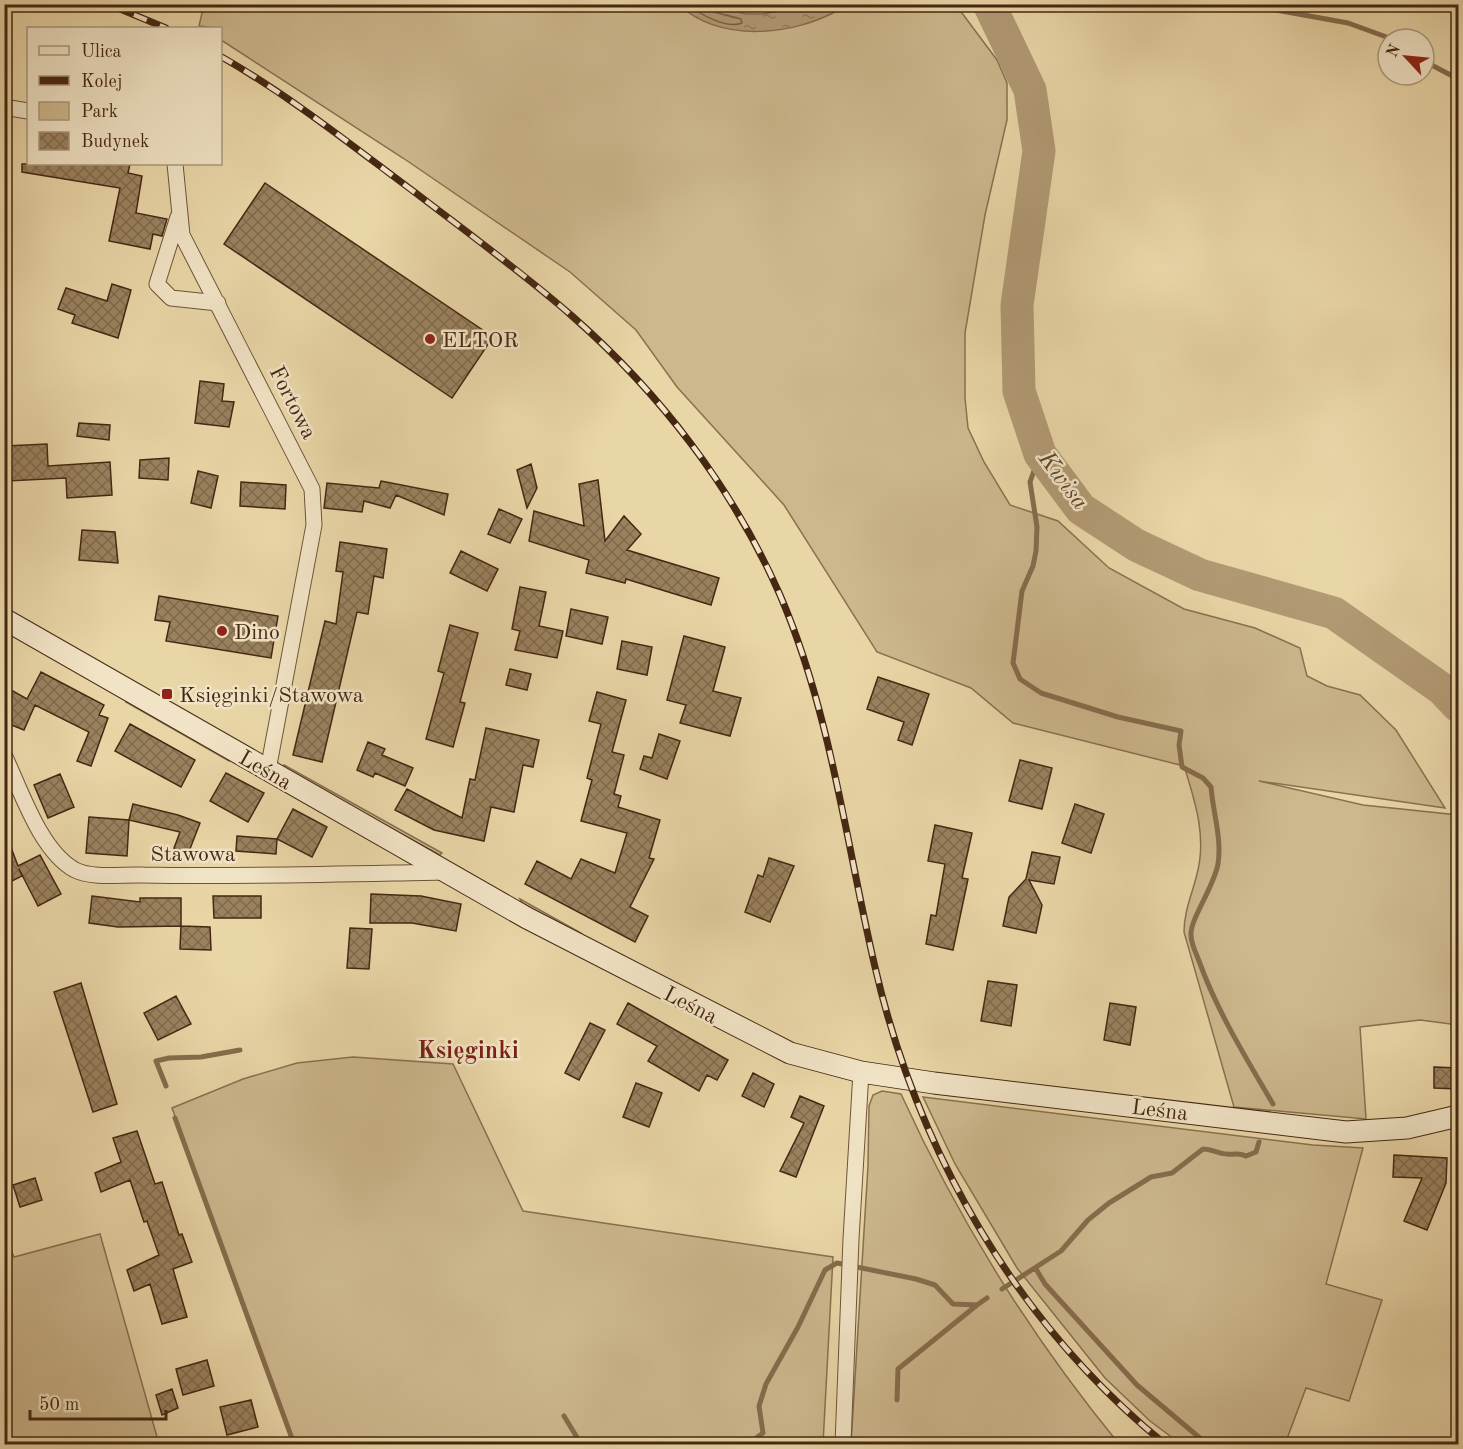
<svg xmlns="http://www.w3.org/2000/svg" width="1463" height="1449" viewBox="0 0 1463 1449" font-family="'Old Standard TT',serif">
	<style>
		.green { fill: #cdb88e; stroke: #897050; stroke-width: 1.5 }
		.water { fill: url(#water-ripples); stroke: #866c4d; stroke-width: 1.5 }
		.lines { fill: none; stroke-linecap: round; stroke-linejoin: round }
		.shore { stroke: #7b6043; stroke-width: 1.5 }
		.stream { stroke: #866c4d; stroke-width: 5 }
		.river { stroke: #b19a74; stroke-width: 33 }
		.building { fill: url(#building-cross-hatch); stroke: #452712; stroke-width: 1.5 }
		.street-casing { stroke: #6e5337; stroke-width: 17 }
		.secondary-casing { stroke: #452712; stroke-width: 23 }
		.street { stroke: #f1e4c6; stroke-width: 15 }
		.secondary { stroke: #f1e4c6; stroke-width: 21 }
		.rail-casing { stroke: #452712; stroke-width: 7 }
		.rail { stroke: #f1e4c6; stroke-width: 4.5; stroke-dasharray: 14; stroke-linecap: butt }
		.poi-dot { fill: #8f2418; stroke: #f1e4c6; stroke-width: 2 }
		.labels { text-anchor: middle; stroke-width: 5; stroke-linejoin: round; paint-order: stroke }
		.poi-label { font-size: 22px; fill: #452712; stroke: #f1e4c6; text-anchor: start }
		.street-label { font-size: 22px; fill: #452712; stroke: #f1e4c6 }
		.water-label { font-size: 24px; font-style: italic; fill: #60442a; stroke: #f1e4c6 }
		.neighbourhood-label { font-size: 24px; font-weight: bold; fill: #7a1f14; stroke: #f1e4c6 }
	</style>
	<defs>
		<pattern id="water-ripples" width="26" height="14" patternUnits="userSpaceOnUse" patternTransform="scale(1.5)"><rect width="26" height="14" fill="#b19a74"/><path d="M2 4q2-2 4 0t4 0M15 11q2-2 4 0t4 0" fill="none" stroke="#927e5e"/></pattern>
		<pattern id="building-cross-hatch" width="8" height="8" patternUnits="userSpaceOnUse" patternTransform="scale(1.5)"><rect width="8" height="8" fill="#9a825f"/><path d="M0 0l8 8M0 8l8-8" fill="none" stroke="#7f6a4d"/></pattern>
	</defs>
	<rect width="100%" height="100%" fill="#e9d6a7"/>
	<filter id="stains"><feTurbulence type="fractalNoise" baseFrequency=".00333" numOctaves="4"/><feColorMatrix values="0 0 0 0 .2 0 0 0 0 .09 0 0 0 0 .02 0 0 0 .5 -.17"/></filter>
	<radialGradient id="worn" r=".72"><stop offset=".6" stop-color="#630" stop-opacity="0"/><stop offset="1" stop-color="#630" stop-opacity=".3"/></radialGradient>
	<path class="green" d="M204,4l752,1 41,55 10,23v37l-22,95 -20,118v65l3,30 16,34 26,43 48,16 51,47 75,41 71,19 45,20 7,28 20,10 33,9 36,35 49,78 -186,-27 104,24 95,10v210l-38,-5 -60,7 6,92 -132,-12 -50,-175c0,-21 8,-37 13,-58 10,-37 -2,-73 -13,-108l-171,-43 -42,-35 -94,-36 -93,-147 -107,-118 -41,-57 -66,-58 -167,-114 -182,-118 -1,-12 -21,-2z
		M128,701l101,58v2l-103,-59z
		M284,765l158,88 -2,2 -142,-78 -15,-9z
		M520,899l61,34 -3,1 -56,-31z
		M353,1057l100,7 70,147 310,46 -10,187h-529l-122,-336 71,-29 54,-16z
		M882,1091l19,3c57,125 131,244 218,350h-268l17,-278 1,-60 4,-11z
		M923,1097l390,48 50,3 -37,136 56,16 -33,101 -43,-13 -21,56h-104l-31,-23 -45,-43 -88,-110 -62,-104z
		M100,1234l59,210h-154v-208l9,21z"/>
	<path class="water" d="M814,4l25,1 1,4c-46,27 -119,34 -161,-4h29l38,9h17z
		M866,1443h183l-1,1z"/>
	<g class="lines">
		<path class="shore" d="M688,4c12,11 39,25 54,19l-1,-4 -27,-7 -3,-8"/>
		<path class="stream" d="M1243,4l105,19 44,16
			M1424,61l34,18
			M1040,454l-10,28 7,45 -1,24 -3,15 -11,25 -9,72 7,16 21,14 77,24 63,14 -2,14 3,22 21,11 8,9c2,26 11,51 7,77 -4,23 -28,55 -27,71 0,9 5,18 8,26 18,50 47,97 74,143
			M166,1086l-10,-25 13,-3 32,-1 39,-7
			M175,1118l119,326
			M1036,1269l9,15 92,101 70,59
			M1002,1289l59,-38 27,-31 21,-17 42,-26 21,-4 31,-24c9,0 16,5 24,5 9,1 11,-2 19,2l10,-4 3,-10
			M897,1400l1,-31 79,-64
			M564,1416l17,28
			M748,1444l15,-11 -4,-27 7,-22 32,-57 27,-57 12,-7 79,16 19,6 18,19 24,1 10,-7"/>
		<path class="river" d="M989,4l41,86 9,61 -22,154 2,86 21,63 41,55 55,36 64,30 134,38 108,76 16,17"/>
	</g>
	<path class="building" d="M22,164h108l-2,9 14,3 -6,37 31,6 -5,17 -9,-2 -3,15 -41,-8 11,-53 -98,-16z
		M265,183l228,154 -41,61 -228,-154z
		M112,284l19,6 -13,48 -46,-15 3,-8 -17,-6 8,-21 41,13z
		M200,381l24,3 -2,17 12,1 -5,25 -34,-4z
		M79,423l31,2 -1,15 -32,-4z
		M47,444l1,22 62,-4 2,33 -45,3 -1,-20 -59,3 -2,-35z
		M169,458l-1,22 -29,-2 1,-18z
		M531,464l6,24 -10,20 -10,-38z
		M198,471l20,5 -7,32 -20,-5z
		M598,480l7,61 19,-25 17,18 -14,16 92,28 -8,27 -85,-26 -1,4 -39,-10 3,-13 -60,-19 5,-30 50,15 -5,-42z
		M381,481l67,13 -4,21 -48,-20 -6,13 -26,-7 -2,11 -38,-4 3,-25 52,5z
		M241,482l45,3 -1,24 -45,-3z
		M499,509l23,10 -12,24 -22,-9z
		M82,530l33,2 3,31 -39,-3z
		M340,542l47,7 -4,29 -9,-2 -6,38 -11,-2 -35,150 -29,-7 32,-134 11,3 7,-52 -7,-1z
		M461,551l37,18 -11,22 -37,-18z
		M520,587l26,5 -7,34 24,5 -6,27 -42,-8 5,-19 -8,-2z
		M159,596l119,20 -7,42 -105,-17 4,-19 -15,-2z
		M571,609l37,8 -6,27 -36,-8z
		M450,625l28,8 -18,69 5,1 -12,44 -27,-8 18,-66 -6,-2z
		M684,636l41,11 -12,44 28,7 -11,38 -50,-13 6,-18 -19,-5z
		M622,641l30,6 -5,28 -30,-6z
		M510,669l21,5 -4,16 -21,-5z
		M41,672l63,33 -5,10 9,3 -17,48 -14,-5 12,-29 -54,-27 -11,25 -20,-8v-36l23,13z
		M878,677l51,17 -17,51 -14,-5 6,-18 -37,-13z
		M597,692l29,8 -14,52 12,3 -10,39 7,2 -3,11 42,13 -11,38 5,1 -24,48 18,9 -13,26 -110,-58 12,-23 34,18 10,-20 34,14 12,-40 -46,-12 11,-41 -5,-2 14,-54 -12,-3z
		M130,724l65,36 -14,27 -66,-36z
		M486,728l53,12 -6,27 -10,-2 -9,47 -23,-5 -7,34 -50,-11 -39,-20 12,-21 55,29 8,-39 5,1z
		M659,734l21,7 -13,38 -27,-10 4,-13 8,2z
		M368,742l17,7 -3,6 31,13 -8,18 -30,-13 -2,4 -16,-7z
		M1020,760l32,8 -10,41 -33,-8z
		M226,773l38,20 -16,29 -38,-21z
		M60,774l14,33 -26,11 -14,-33z
		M133,804l45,11 22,8 -12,31 -14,-6 6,-16 -51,-12z
		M1075,804l29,10 -13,39 -29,-10z
		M293,809l34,18 -15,30 -35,-18z
		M89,817l40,3 -2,36 -41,-3z
		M935,825l37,8 -10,45 6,1 -15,71 -27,-6 5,-29 5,1 9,-52 -17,-3z
		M6,834l12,32 22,-11 21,39 -23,12 -19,-37 3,7 -18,9z
		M237,836l40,3 -1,15 -40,-3z
		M1032,852l28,5 -6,27 -25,-4 13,25 -6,28 -33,-7 6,-29 17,-18z
		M769,858l25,8 -24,56 -25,-10 13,-37 5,2z
		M371,894l50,2 40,8 -5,27 -44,-8h-42z
		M92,896l48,6v-4h41v28l-63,1 -29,-4z
		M213,896h48v22h-47z
		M181,926l29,1 1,23 -31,-1z
		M350,928l22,1 -3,40 -22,-1z
		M988,981l29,4 -6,41 -30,-5z
		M81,983l36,121 -24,8 -39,-120z
		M176,996l15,28 -33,16 -14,-27z
		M628,1003l100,57 -11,20 -10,-5 -8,16 -51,-30 9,-15 -40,-22z
		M1110,1003l26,4 -6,38 -26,-5z
		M590,1023l15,7 -26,50 -14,-7z
		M1434,1067l24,1v21l-24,-1z
		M753,1073l21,11 -10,23 -22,-11z
		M636,1083l26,10 -13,34 -26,-10z
		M800,1096l24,10 -28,71 -16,-6 24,-48 -13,-6z
		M137,1131l18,53 7,-2 17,53 3,-1 10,28 -19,7 14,48 -25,7 -12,-40 -16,7 -7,-21 32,-15 -12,-34 -3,1 -14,-42 -29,12 -6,-19 26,-11 -8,-24z
		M1394,1155l53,3 -1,25 -19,47 -23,-9 18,-43 -29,-1z
		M35,1178l7,22 -22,7 -7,-22z
		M207,1360l7,26 -31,9 -7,-26z
		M172,1389l6,19 -16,7 -6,-20z
		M251,1400l7,27 -31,8 -7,-28z"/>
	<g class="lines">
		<g class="street-casing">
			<path id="street" d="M4,107l24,4
				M175,164l7,71 130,254 2,36 -46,245
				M178,217l-21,67 14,14 47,5
				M4,755c17,35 36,96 71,115 18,9 49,4 68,5 101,2 201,-1 302,-3
				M843,1444l8,-205 10,-167"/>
		</g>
		<g class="secondary-casing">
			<path id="secondary" d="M4,619l523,299 263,135 71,19 73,11 412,49 61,-4 51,-12"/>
		</g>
		<use href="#street" class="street"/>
		<use href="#secondary" class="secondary"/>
		<g class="rail-casing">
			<path id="rail" d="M108,4l58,24
				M220,56c72,41 135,92 201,141 51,39 103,77 151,119 88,77 161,172 208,279 51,118 66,248 95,372 43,186 142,357 290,477"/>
		</g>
		<use href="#rail" class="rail"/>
	</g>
	<g class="poi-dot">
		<circle cx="430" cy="339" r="6"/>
		<circle cx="222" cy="631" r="6"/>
		<rect x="161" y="688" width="12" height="12" rx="3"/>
	</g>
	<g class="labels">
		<g class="poi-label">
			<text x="442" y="347">ELTOR</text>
			<text x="234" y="639">Dino</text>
			<text x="179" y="702">Księginki/Stawowa</text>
		</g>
		<g class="street-label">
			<text transform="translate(294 402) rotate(63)" y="8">Fortowa</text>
			<text transform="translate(266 769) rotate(30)" y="8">Leśna</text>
			<text x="193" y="861">Stawowa</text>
			<text transform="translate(691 1004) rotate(27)" y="8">Leśna</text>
			<text transform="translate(1160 1109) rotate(7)" y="8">Leśna</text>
		</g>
		<g class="water-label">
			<text transform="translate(1064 480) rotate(53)" y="8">Kwisa</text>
		</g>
		<g class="neighbourhood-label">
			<text x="468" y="1058">Księginki</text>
		</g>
	</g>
	<rect width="1463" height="1449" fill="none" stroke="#e9d6a7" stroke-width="24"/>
	<rect x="6" y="6" width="1451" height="1437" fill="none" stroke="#452712" stroke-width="3"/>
	<rect x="12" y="12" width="1439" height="1425" fill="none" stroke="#452712" stroke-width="1.5"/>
	<rect x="27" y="27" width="195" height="138" fill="#f1e4c6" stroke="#ac987e" stroke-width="1.5"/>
	<rect x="39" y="46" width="30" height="9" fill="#f1e4c6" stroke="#ac987e" stroke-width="1.5"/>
	<text x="81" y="57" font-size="18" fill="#452712">Ulica</text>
	<rect x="39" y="76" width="30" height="9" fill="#452712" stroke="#ac987e" stroke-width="1.5"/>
	<text x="81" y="87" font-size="18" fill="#452712">Kolej</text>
	<rect x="39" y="102" width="30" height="18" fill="#cdb88e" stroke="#ac987e" stroke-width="1.5"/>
	<text x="81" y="117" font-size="18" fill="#452712">Park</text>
	<rect x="39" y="132" width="30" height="18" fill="url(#building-cross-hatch)" stroke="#ac987e" stroke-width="1.5"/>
	<text x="81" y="147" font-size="18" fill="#452712">Budynek</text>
	<g transform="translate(1406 57) rotate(296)"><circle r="28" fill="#f1e4c6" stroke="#ac987e" stroke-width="1.5"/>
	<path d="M0-4.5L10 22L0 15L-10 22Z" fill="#8f2418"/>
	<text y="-9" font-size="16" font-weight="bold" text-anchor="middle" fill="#452712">N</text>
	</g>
	<path d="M30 1410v9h136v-9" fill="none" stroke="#452712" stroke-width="3"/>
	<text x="39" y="1410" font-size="18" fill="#452712" stroke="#f1e4c6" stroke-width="4.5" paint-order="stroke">50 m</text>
	<rect width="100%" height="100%" filter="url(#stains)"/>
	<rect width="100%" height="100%" fill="url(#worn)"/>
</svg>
